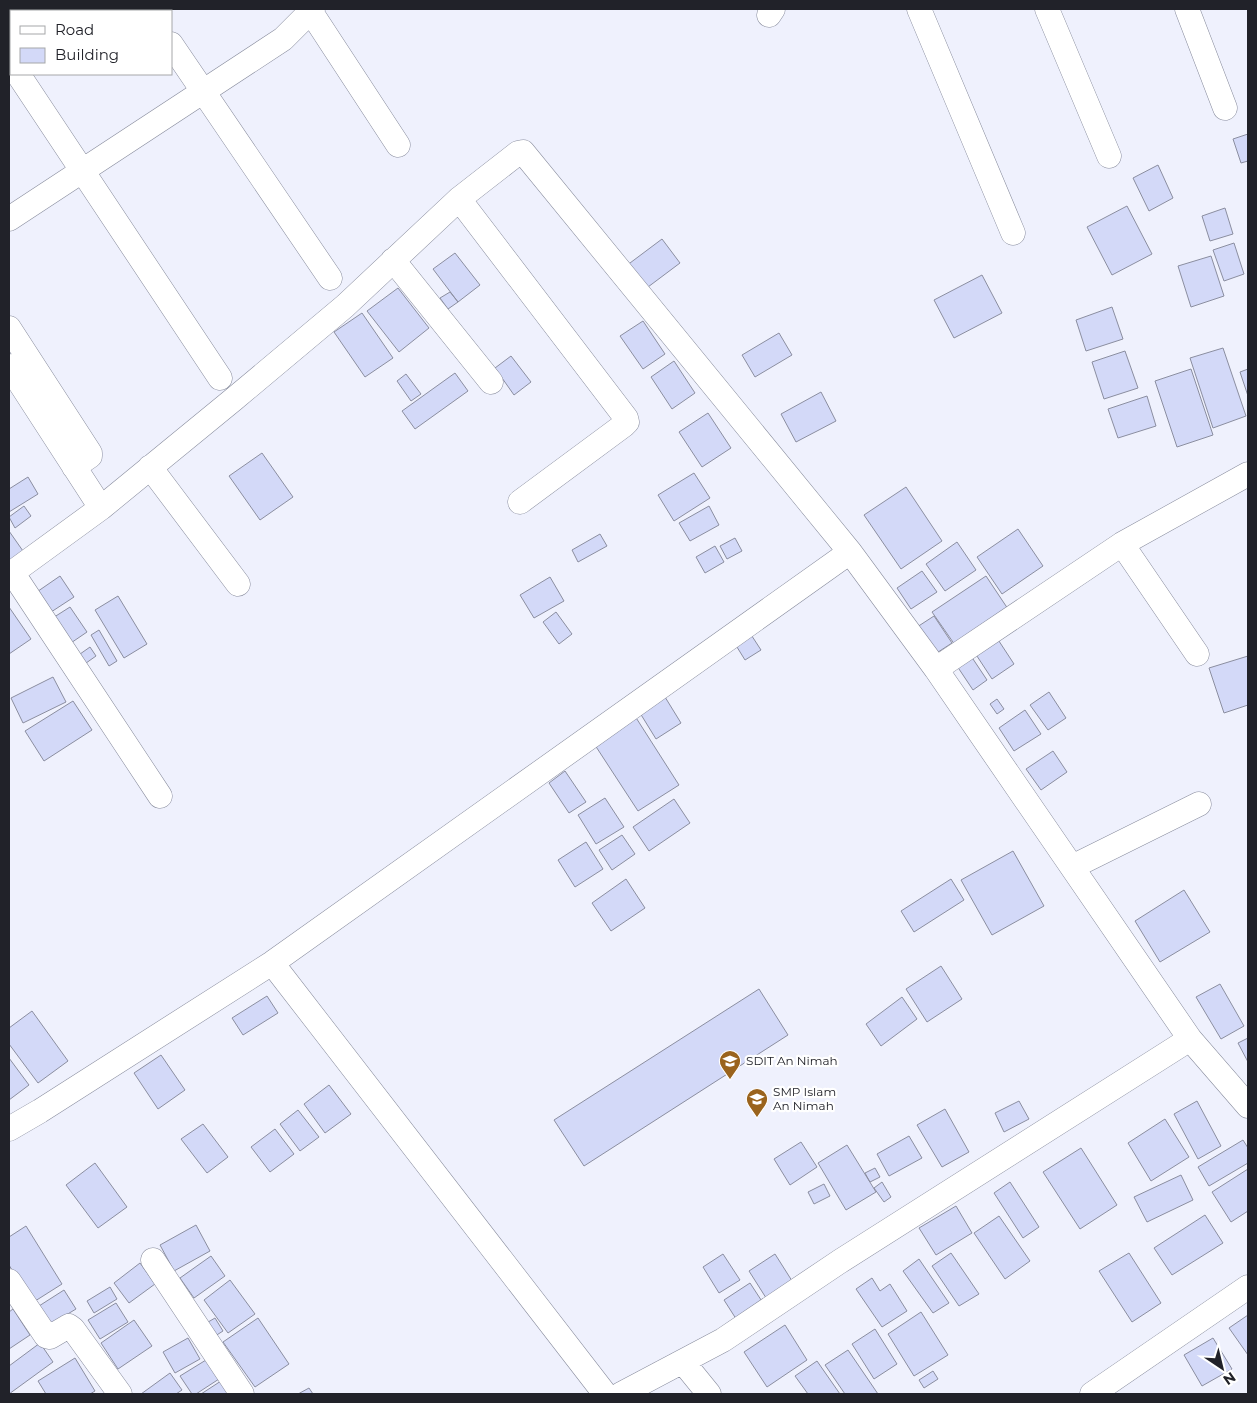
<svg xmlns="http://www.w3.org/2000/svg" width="1257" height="1403" viewBox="0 0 1257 1403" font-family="Montserrat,sans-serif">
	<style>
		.building { fill: #d3d9f8; stroke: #8b8ea0 }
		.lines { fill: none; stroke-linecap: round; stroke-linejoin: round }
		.street-casing { stroke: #888c9d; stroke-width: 25 }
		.street { stroke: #fff; stroke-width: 24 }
		.labels { text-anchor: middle; stroke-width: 4.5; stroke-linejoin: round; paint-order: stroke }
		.poi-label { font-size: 12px; fill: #212229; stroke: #fff; text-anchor: start }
	</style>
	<rect width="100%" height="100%" fill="#eff1fd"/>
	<path class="building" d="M1248,134v27l-7,2 -8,-24z
		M1158,165l15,33 -24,13 -16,-33z
		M1127,206l25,48 -40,21 -25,-48z
		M1225,208l8,26 -23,7 -8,-25z
		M662,239l18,24 -36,27 -18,-24z
		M1234,243l10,31 -20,7 -11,-31z
		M455,253l25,32 -22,17 -25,-33z
		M1211,256l13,40 -33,11 -13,-41z
		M982,275l20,38 -48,25 -20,-38z
		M398,288l31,40 -30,24 -32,-41z
		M450,292l8,10 -10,7 -8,-11z
		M1112,307l11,32 -37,12 -10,-31z
		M362,313l31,45 -28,19 -31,-45z
		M643,321l22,33 -22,15 -23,-33z
		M779,333l13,22 -37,22 -13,-22z
		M1223,348l23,68 -33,12 -23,-70z
		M1125,351l13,37 -34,11 -12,-37z
		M511,356l20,26 -17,13 -19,-27z
		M674,361l21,32 -23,16 -21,-32z
		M1191,369l22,66 -36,12 -22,-66z
		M1248,369v27l-8,-24z
		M455,373l13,18 -53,38 -13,-18z
		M406,374l15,20 -10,7 -14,-20z
		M821,392l15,29 -40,21 -15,-28z
		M1147,396l9,30 -38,12 -10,-29z
		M708,413l23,35 -29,19 -23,-35z
		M262,453l31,44 -33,23 -31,-44z
		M694,473l16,25 -36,23 -16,-26z
		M28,477l10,17 -29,18v-23z
		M906,487l36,54 -41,28 -37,-54z
		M24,506l7,10 -16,12 -6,-11z
		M709,506l10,19 -29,16 -11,-18z
		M1018,529l25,37 -41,28 -25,-37z
		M9,531l14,20 -14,11z
		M600,534l7,12 -29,16 -6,-12z
		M735,538l7,13 -15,8 -7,-13z
		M957,542l19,28 -31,21 -19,-27z
		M715,546l9,16 -19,11 -9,-16z
		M922,571l15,21 -26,17 -14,-21z
		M60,576l14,21 -29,19 -14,-20z
		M986,576l22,33 -53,36 -23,-33z
		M550,577l14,24 -30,17 -14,-23z
		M118,596l29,48 -23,14 -29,-48z
		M9,607l22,32 -22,15z
		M70,607l17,25 -22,15 -17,-26z
		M556,612l16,22 -13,10 -16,-22z
		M934,616l18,27 -20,13 -18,-27z
		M99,630l18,31 -8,5 -18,-31z
		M748,630l13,20 -16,10 -13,-21z
		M995,635l19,29 -22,15 -19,-29z
		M90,647l6,9 -17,12 -6,-9z
		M969,653l18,27 -14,10 -18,-27z
		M1248,656v49l-24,8 -15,-45z
		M53,677l13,25 -43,21 -12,-25z
		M1049,692l17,26 -18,12 -18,-25z
		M665,697l16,26 -25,16 -16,-26z
		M997,699l7,10 -7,5 -7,-10z
		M73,701l19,29 -48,31 -19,-30z
		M1025,710l16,24 -27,17 -15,-23z
		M633,713l46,72 -41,26 -47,-72z
		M1053,751l14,21 -26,18 -15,-21z
		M565,771l21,31 -17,11 -20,-30z
		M605,798l19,29 -28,17 -18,-29z
		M674,799l16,24 -41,28 -16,-24z
		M622,835l13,19 -23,16 -13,-20z
		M586,842l17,27 -28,18 -17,-27z
		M1013,851l31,55 -52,29 -31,-55z
		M626,879l19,29 -34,23 -19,-28z
		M951,879l13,21 -50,32 -13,-21z
		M1184,890l26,42 -50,30 -25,-41z
		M941,966l21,33 -35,23 -21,-33z
		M1220,984l24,42 -23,13 -25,-42z
		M759,989l29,46 -204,131 -30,-46z
		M267,996l11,17 -35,22 -11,-17z
		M902,997l15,22 -36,27 -15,-22z
		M32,1011l36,50 -30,22 -29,-39v-16z
		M1248,1038v24l-10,-19z
		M161,1055l24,35 -27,19 -24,-36z
		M9,1058l20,27 -20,15z
		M329,1085l22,29 -26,19 -21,-29z
		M1019,1101l10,18 -25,13 -9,-19z
		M1197,1101l24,45 -23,13 -24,-45z
		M945,1109l24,43 -27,15 -25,-42z
		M298,1110l21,27 -19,14 -20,-27z
		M1165,1119l24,38 -38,24 -23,-38z
		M203,1124l25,33 -21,16 -26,-34z
		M275,1129l19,25 -24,18 -19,-25z
		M909,1136l13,22 -33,18 -12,-22z
		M1243,1140l5,8v15l-39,23 -11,-19z
		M801,1142l16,25 -27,18 -16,-26z
		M847,1145l29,47 -30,18 -28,-47z
		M1081,1148l36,57 -37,24 -37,-57z
		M95,1163l32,44 -29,21 -32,-43z
		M875,1168l5,9 -10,5 -5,-9z
		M1248,1169v42l-17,11 -19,-30z
		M1181,1175l12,25 -46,22 -13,-25z
		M882,1182l9,15 -7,5 -10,-14z
		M1010,1182l29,45 -16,11 -29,-45z
		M824,1184l6,12 -16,8 -6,-12z
		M956,1206l16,27 -36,22 -17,-27z
		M1205,1215l18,28 -51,32 -18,-27z
		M999,1216l31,45 -25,18 -31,-46z
		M196,1225l14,26 -36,20 -14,-26z
		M26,1226l36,58 -30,19 -23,-38v-28z
		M951,1253l28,41 -20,12 -27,-40z
		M1129,1253l32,50 -29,19 -33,-51z
		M723,1254l17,26 -21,13 -16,-26z
		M775,1254l19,30 -26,17 -19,-30z
		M211,1256l14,20 -31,22 -14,-20z
		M919,1259l30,44 -16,10 -30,-42z
		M140,1263l15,21 -26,19 -15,-20z
		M872,1278l8,13 10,-7 17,27 -25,16 -26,-38z
		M230,1280l25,34 -27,19 -24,-33z
		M750,1283l17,26 -27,16 -16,-25z
		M110,1287l7,12 -23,14 -7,-12z
		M64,1290l12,19 -25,15 -12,-18z
		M116,1303l12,19 -28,17 -12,-19z
		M13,1309l17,26 -21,14v-37z
		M921,1312l27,43 -34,21 -26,-42z
		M1248,1315v40l-19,-27z
		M215,1318l8,13 -11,7 -9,-13z
		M258,1318l31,46 -34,23 -32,-45z
		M134,1320l18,26 -34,23 -17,-26z
		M785,1325l22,35 -40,27 -23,-35z
		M875,1329l22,35 -23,15 -22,-35z
		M188,1338l12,21 -25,14 -12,-21z
		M1213,1338l19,31 -30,17 -18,-31z
		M40,1343l13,19 -44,32v-28z
		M848,1350l30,44h-33l-20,-29z
		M75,1358l20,33 -5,3h-44l-8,-13z
		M206,1360l13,19 -23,15h-4l-12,-18z
		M817,1361l23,33h-32l-13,-18z
		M933,1371l5,8 -14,9 -5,-8z
		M170,1373l12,17 -6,4h-35z
		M221,1381l9,13h-29z
		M309,1388l4,6h-15z"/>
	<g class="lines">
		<g class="street-casing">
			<path id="street" d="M148,9l2,2
				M309,9l89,136
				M919,9l94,224
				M1047,9l62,147
				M1187,9l38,99
				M769,15l4,-6
				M171,44l159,234
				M18,74l202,304
				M459,199l167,219 1,4 -3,3 -104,77
				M9,219l274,-180 30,-30
				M393,260l98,122
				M9,328l81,125v3l-16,11
				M9,366l92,142
				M150,467l88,117
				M1122,544l75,110
				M12,572l148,224
				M9,575l92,-67 133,-109 111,-93 114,-107 59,-46 5,-1 327,400
				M936,669l186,-125 126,-70
				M1072,867l127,-63
				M272,963l333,431
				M9,1129l31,-18 232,-148 578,-411 86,117 254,370 58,67
				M153,1260l89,134
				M9,1281l37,55 4,1 17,-10 2,-1 4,3 47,65
				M683,1362l26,32
				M621,1394l102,-54 116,-78 351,-223
				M1092,1394l156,-107"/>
		</g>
		<use href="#street" class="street"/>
	</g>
	<defs>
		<g id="school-pin" transform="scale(1.125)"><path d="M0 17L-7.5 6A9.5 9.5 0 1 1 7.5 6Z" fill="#9a631d" stroke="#fff"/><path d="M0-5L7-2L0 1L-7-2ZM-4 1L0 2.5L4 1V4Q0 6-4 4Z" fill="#fff"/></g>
	</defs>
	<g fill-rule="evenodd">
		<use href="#school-pin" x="730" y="1061"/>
		<use href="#school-pin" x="757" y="1099"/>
	</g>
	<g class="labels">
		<g class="poi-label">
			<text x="746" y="1065">SDIT An Nimah</text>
			<text x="773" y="1096">SMP Islam<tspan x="773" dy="14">An Nimah</tspan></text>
		</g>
	</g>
	<rect width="1257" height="1403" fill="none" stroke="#212229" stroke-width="20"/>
	<rect x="10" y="10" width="162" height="65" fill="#ffffff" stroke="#a6a7a9"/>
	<rect x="20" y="26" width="25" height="8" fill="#ffffff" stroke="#a6a7a9"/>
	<text x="55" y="35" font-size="15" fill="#212229">Road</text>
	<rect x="20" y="48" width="25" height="15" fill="#d3d9f8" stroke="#a6a7a9"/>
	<text x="55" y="60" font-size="15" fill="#212229">Building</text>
	<g transform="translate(1222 1368) rotate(145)" stroke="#ffffff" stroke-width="4" paint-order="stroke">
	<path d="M0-4L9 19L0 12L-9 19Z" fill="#212229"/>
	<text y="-8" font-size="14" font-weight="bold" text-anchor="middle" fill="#212229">N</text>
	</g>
</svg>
